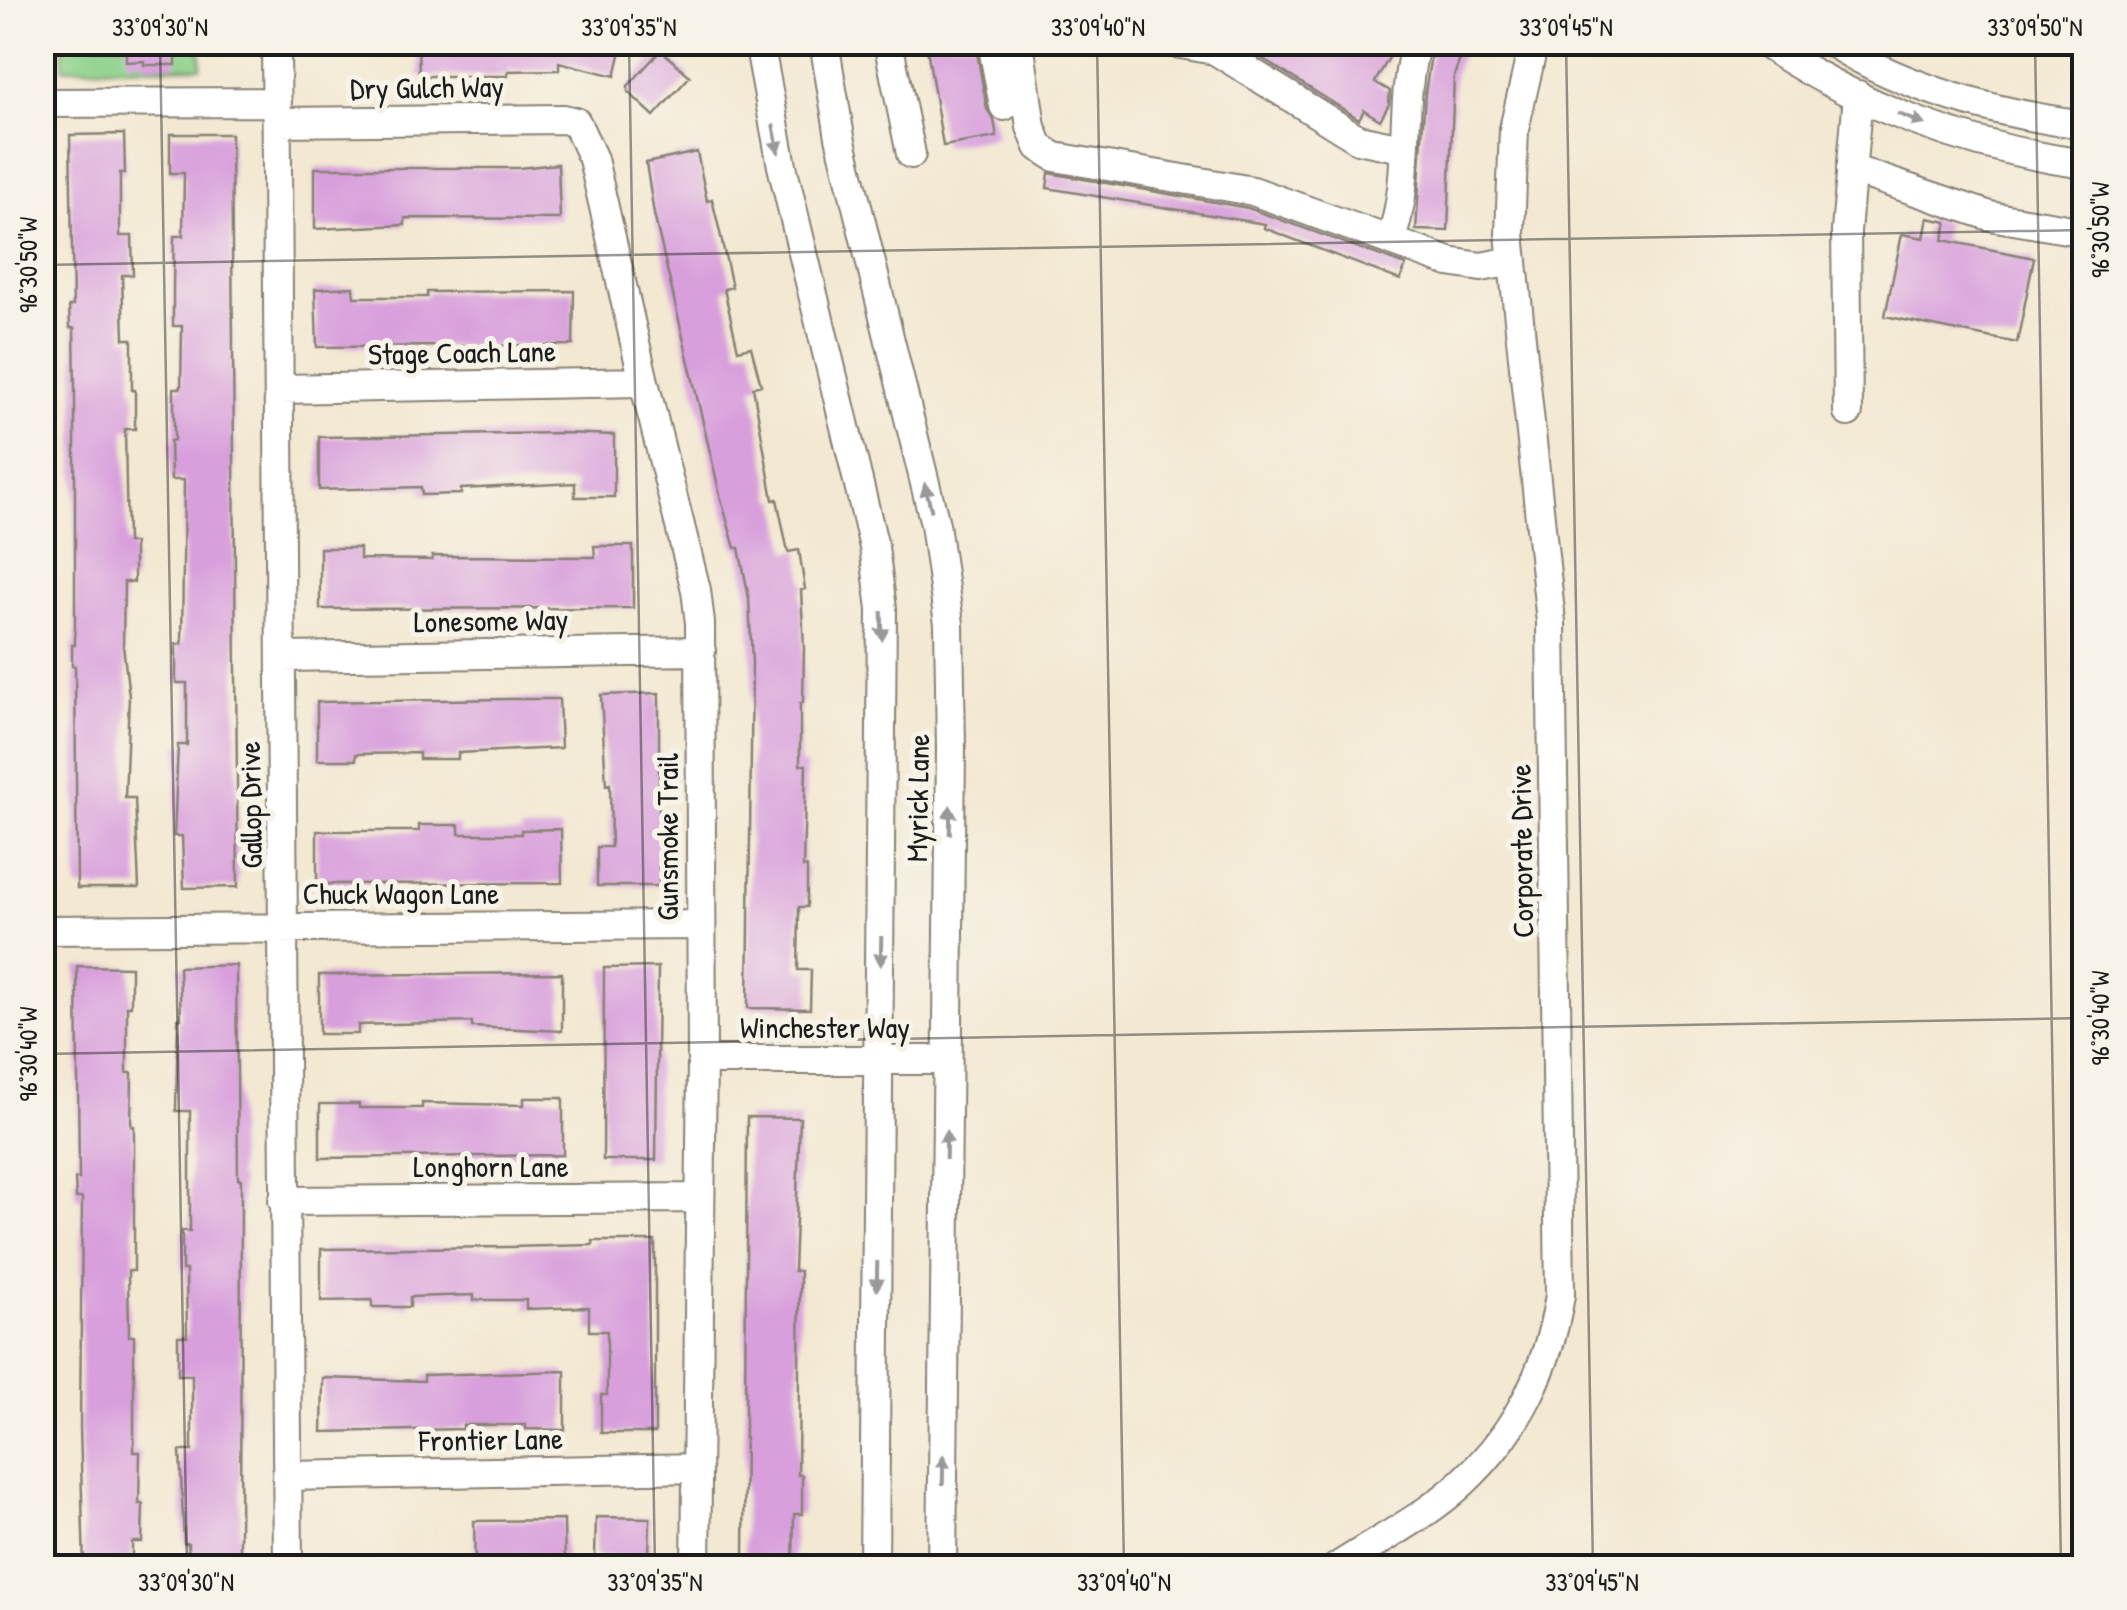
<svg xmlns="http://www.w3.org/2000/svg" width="2127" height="1610" viewBox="0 0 2127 1610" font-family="'Patrick Hand',sans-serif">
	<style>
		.green { fill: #8ed28b; stroke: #557754; stroke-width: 2.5 }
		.building { fill: #d89fdc }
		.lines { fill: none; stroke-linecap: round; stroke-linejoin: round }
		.minor-casing { stroke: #888276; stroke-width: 32 }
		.minor { stroke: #fff; stroke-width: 28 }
		.oneway { fill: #999 }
		.ticks { fill: none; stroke: #1c1c1c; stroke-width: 2.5; stroke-opacity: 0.45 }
		.labels { text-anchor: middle; stroke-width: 10; stroke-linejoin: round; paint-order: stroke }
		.street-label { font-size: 30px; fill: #1c1c1c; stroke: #f7f3e8 }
		.neatline { fill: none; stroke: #1c1c1c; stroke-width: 4 }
		.ticks-label { font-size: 25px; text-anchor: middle; fill: #1c1c1c }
	</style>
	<rect width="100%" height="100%" fill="#f7f3e8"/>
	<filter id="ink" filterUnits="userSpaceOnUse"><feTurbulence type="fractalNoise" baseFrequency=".01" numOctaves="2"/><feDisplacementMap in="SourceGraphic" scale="20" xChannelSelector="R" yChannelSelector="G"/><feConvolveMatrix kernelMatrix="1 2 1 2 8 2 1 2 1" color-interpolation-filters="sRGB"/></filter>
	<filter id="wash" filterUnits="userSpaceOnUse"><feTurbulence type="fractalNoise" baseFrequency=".0048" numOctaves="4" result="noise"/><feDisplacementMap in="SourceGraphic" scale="40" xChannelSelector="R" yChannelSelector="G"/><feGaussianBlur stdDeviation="2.25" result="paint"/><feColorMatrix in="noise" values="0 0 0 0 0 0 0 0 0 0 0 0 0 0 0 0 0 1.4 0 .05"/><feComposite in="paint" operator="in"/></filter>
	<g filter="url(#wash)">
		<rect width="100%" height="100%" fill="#f3e8d1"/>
		<path class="green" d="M63,43h138v24l-138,1z"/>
		<g id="blocks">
			<path class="building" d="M126,42h50v23h-32v-4l-18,1z
				M418,42h205l-8,34 -56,-14v8l-51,1v5h-89z
				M926,42h49l12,67 7,11 3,17 -54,9z
				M1236,42h162l-23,40 15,9 -1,13 -9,16 -16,-10 -5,9z
				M1433,42h33l-12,34 -6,155 -32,-1 9,-137z
				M661,50l29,26 -36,40 -26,-24v-6z
				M124,134l1,39h-5v63h12l1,39h-11l2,64h8v51h3v39h-10l2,114h7v39h-10l-1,63 6,51 -4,102h10l4,90h-62l-2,-222h-3v-21h3v-255l-1,-62h-4l-1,-22h4l-3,-171z
				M170,134h61l7,753 -54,1 -2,-52h-8l4,-91h9v-62h-11v-39h6l2,-164h-13l-1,-39 4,-1v-52h7l1,-62h-9v-39l1,-51h9l1,-63h-14z
				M697,152l10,49 5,-2 9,38 11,50 -8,2 14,61 13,-3 10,38 -8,2 20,113 4,-1 11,53 11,-2 6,39 -4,1 3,58 -1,55h-3v62h6l-3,102h4v40h-8l-1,63h13l-1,39 -62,-1 4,-345 -3,-65 -10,-50h-4l-14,-49 -67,-285 -8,-51z
				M558,164l2,55 -155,-1v7l-90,4v-61h204z
				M1049,173l199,35 158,57 -6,15 -136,-52 1,-4 -218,-36z
				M1928,218l19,4 -4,18 91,18 -17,85 -132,-27 17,-82 22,4z
				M353,287l1,10h73v-5l147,-1 -1,54 -256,2 -2,-58z
				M562,433l52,2v62h-39v-14l-114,6v5l-39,1 -1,-8 -102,3v-53z
				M594,546h39v62l-313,1v-61h40v11l72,1v-4l163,1z
				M659,693v193h-62v-39h14l-1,-63 -4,1 -5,-90z
				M509,699h50l2,49 -103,5v6h-39v-6l-63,1v6h-39v-58z
				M419,825h40v9h62v-4l40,-1 1,54 -245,1v-53h102z
				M236,965l2,214h3l-1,389h-52v-25h-4l-4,-92h12v-76h-14v-39h9l-1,-66h-4v-39h8v-120h-14l2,-92h3l-2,-52z
				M77,966l54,1v39h-4v67h5l-1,53h3v145h-6l1,65h5v116h6l-1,52h4l-1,38h-10v26h-48l-4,-141 2,-229h-6l-1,-19h4z
				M658,967l-2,193h-53l1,-192z
				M562,973v58l-90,-4v-5l-114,3v9h-39v-59z
				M524,1098h39v57l-243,3v-54h39v4h63v-5l102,2z
				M747,1117l53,1 -6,153h6l-2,204h4v39h-8l-1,51h-49z
				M593,1241h62v192h-54v-38h6v-64h-18v-24l-63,2v-9h-52v-5l-64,2v10h-38v-7l-51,1v-52l187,-2 85,-2z
				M565,1371v59l-39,-1v-4h-63v4l-141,3 1,-54 101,3v-6z
				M596,1517l54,1 -1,39 -54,-1z
				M564,1520l1,48h-90l-1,-47z"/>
		</g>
	</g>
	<g filter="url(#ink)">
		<use href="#blocks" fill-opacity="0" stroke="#888276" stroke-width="2.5"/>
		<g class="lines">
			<g class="minor-casing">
				<path id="minor" d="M276,42l12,1526
					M759,42l23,124 92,381 8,62 -8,959
					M824,42l16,95 95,387 14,100 2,125 -9,819
					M888,42l23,112
					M992,42l12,64
					M1019,42l12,85 8,20 16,10 198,34 196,71 32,5 32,-6
					M1169,42l46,8 143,89 44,9
					M1763,42c96,65 207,106 321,122
					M1831,42c74,47 167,72 253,83
					M42,103l235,-1
					M277,122l287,-3 12,3 17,37 51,223 52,208 4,33 2,437 -6,508
					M1851,169l139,47 94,16
					M1391,239c22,-63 7,-132 25,-197
					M281,389l363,-7
					M1848,412l-2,-181 12,-136
					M282,657l419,-6
					M42,930l659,-5
					M702,1060h245
					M283,1201l416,-3
					M287,1476l410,-8
					M1336,1568c41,-27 91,-52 127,-86 54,-50 86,-115 97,-187l-9,-673 -41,-388 4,-105 20,-87"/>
			</g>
			<use href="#minor" class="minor"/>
		</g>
		<defs><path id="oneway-solid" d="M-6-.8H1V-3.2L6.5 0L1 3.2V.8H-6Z" transform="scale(2.5)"/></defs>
		<g class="oneway">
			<use href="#oneway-solid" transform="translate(1911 119) rotate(22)"/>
			<use href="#oneway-solid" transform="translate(776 139) rotate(79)"/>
			<use href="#oneway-solid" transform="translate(928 497) rotate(-104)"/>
			<use href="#oneway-solid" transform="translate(882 626) rotate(89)"/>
			<use href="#oneway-solid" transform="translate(950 820) rotate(-89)"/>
			<use href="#oneway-solid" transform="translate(881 951) rotate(91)"/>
			<use href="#oneway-solid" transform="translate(946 1145) rotate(-89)"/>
			<use href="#oneway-solid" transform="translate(877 1276) rotate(91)"/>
			<use href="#oneway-solid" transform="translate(943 1470) rotate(-89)"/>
		</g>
	</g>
	<path class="ticks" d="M160,42l27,1526M629,42l26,1526M1097,42l27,1526M1566,42l27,1526M2035,42l26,1526M42,265l2042,-35M42,1054l2042,-36"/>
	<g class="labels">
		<g class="street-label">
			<text transform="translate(427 88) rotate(-1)" y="10">Dry Gulch Way</text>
			<text transform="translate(462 353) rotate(-1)" y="10">Stage Coach Lane</text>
			<text transform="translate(491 621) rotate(-1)" y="10">Lonesome Way</text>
			<text transform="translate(918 798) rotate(-89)" y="10">Myrick Lane</text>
			<text transform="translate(251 805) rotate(-91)" y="10">Gallop Drive</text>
			<text transform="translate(668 837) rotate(-90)" y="10">Gunsmoke Trail</text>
			<text transform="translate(1522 851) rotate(-91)" y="10">Corporate Drive</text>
			<text x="401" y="904">Chuck Wagon Lane</text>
			<text x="825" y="1038">Winchester Way</text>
			<text x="491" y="1177">Longhorn Lane</text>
			<text transform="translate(491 1440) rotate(-1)" y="10">Frontier Lane</text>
		</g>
	</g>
	<rect width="2127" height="1610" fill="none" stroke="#f7f3e8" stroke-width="110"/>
	<rect x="55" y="55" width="2017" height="1500" class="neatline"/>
	<g class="ticks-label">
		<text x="160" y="36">33°09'30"N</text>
		<text x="629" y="36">33°09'35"N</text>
		<text x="1098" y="36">33°09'40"N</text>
		<text x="1566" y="36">33°09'45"N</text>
		<text x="2035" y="36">33°09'50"N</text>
		<text transform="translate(2100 230) rotate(-90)" y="9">96°30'50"W</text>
		<text transform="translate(28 265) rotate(-90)" y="9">96°30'50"W</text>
		<text transform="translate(2100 1018) rotate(-90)" y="9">96°30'40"W</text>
		<text transform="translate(28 1054) rotate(-90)" y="9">96°30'40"W</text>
		<text x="186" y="1591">33°09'30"N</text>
		<text x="655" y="1591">33°09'35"N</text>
		<text x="1124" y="1591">33°09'40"N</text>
		<text x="1592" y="1591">33°09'45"N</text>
	</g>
</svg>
